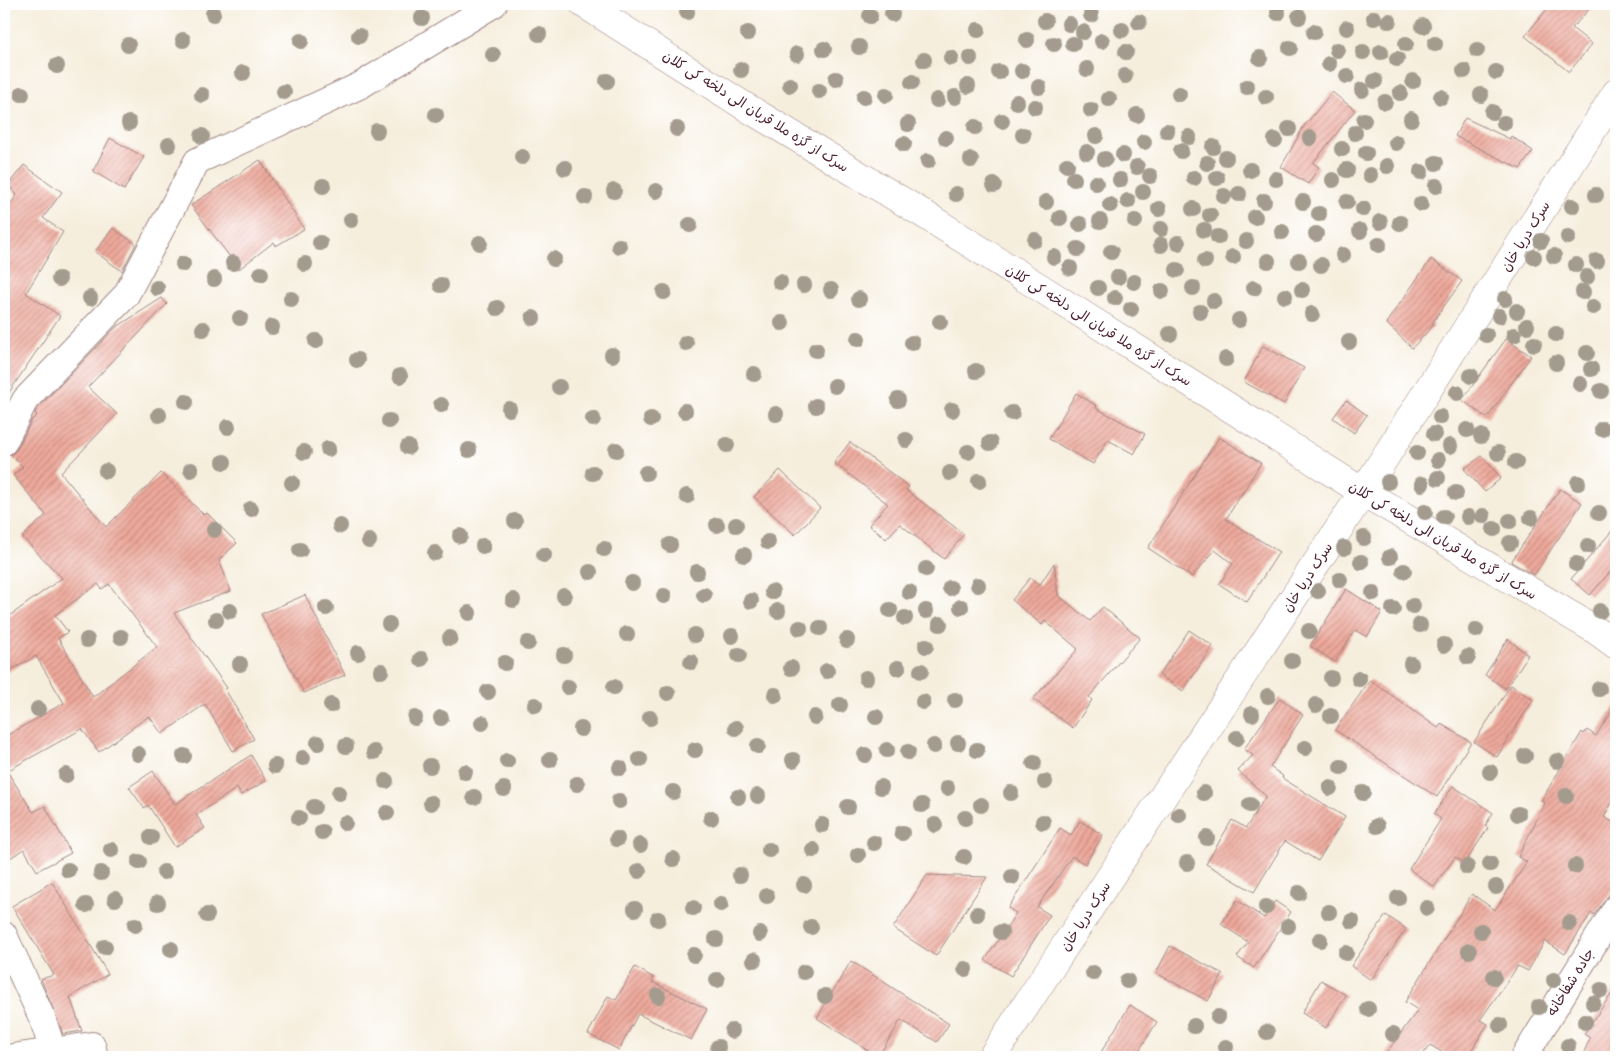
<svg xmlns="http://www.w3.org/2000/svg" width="1620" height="1061" viewBox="0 0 1620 1061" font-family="'Balsamiq Sans','Playpen Sans Arabic',sans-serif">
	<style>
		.building { fill: url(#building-hatch); fill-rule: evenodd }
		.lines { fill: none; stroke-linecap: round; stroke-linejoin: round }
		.street-casing { stroke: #a08684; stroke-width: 28 }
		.secondary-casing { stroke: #a08684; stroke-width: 29 }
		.street { stroke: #fff; stroke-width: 26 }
		.secondary { stroke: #fff; stroke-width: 28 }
		.tree { fill: #a39c8e }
		.labels { text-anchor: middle; stroke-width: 5; stroke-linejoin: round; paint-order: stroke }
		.street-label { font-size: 14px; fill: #4a1f2b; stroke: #fff }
	</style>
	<defs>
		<pattern id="building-hatch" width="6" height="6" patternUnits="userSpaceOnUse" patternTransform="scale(1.25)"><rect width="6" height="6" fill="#eea99b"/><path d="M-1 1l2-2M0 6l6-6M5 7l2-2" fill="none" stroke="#c3897f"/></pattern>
	</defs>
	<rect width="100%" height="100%" fill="#fff"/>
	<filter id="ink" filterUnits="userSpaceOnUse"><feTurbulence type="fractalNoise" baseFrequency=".02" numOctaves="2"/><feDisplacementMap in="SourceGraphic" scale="10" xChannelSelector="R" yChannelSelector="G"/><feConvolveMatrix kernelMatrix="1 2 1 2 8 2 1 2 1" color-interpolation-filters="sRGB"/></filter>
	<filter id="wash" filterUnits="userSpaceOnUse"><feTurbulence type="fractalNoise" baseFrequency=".0096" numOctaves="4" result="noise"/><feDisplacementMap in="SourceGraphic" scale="20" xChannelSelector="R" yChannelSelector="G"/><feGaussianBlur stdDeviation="1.12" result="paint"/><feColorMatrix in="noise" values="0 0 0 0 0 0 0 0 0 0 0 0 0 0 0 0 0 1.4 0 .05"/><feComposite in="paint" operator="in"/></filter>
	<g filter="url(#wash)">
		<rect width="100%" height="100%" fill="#f6eedd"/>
		<g id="blocks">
			<path class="building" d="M1551,4h43l-22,24 20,16 -23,28 -44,-36z
				M1332,92l23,18 -42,53 6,4 -11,17 -27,-17 23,-41z
				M1465,118l45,21 1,-3 22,15 -13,18 -65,-33z
				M110,138l34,19 -20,33 -31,-19z
				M260,160l44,69 -28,17 -2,-4 -35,27 -48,-64z
				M24,165l38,27 -19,26 20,14 -37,61 34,23 -56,84v-187l13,-18 -9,-10z
				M113,228l23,16 -14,27 -27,-19z
				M1431,259l31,22 -30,42 2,2 -22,23 -26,-25z
				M162,298l5,6 -79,83 29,27 -56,59 45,54 55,-54 43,42 3,-2 30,30 -18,17 12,31 -57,22 53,75 -2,1 29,50 -21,12 -28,-47 -43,30 -13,-18 -50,36 -17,-23 -75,42 26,41 12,-6 26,47 -34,18 -13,-22 -20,13v-125l60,-34 -28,-47 -32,18v-54l58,-42 -40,-41 24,-22 -33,-40 10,-8 -12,-12 6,-6 15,-29 5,-5 -2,-2 2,-4 78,-81zM98,584l4,5 7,-5 48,63 -64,50 -35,-59 10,-6 -13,-17z
				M1506,339l25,17 -44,62 -25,-18z
				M1263,346l41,22 -20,36 -40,-22z
				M1076,393l21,13 -1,2 49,26 -11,20 -26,-14 -15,24 -44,-25z
				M1346,400l21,15 -13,18 -21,-15z
				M1219,437l42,26 -35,56 53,33 -32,50 -28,-18 14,-20 -18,-14 -23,27 -44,-29z
				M850,442l59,45 -3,3 58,44 -20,25 -44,-35 -14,15 -17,-14 19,-21 -54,-41z
				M1482,456l19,22 -16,14 -21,-23z
				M780,470l40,38 -25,27 -41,-38z
				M1560,489l22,14 -48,72 -23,-13z
				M1616,526v39l-26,30 -19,-16z
				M1054,563l4,32 32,26 13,-14 37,31 -51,59 3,3 -19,28 -40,-29 45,-50 -33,-28 -3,4 -30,-25 18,-22 9,8z
				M1346,589l36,23 -15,25 -12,-7 -20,32 -25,-16z
				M305,595l40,80 -41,18 -43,-79z
				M1189,630l24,16 -30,45 -24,-16z
				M1508,639l20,16 -22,34 -21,-14z
				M1370,680l68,48 3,-4 30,18 -34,55 -102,-67z
				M1511,685l22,15 -36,57 -23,-15z
				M1280,698l23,17 -33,52 13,9 -1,2 63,39 -27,44 -33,-20 -31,51 -48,-28 26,-44 14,8 20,-32 -28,-25 15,-16 -9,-6z
				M1616,704v91l-12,22 12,7v58l-7,13 -15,20 -3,-2 -26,41 -20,-13 -17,30 -10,-5 -38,54 8,4 -21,33h-17l-20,-12 -9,12h-38l35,-47 -13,-8 67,-108 23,16 32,-48 -9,-5 27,-54 -4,-2 41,-69 2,2 3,-4 9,6z
				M251,755l15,26 -25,14 -4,-7 -41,27 9,13 -30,19 -27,-42 -4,3 -15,-21 24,-16 22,33z
				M1453,786l40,27 -8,13 3,2 -23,35 -10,-6 -21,30 -25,-18 32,-50 -7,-5z
				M1080,821l23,14 -18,29 -13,-8 -35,51 13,8 -39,61 -26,-16 31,-47 -8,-5 52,-80 11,7z
				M927,875l60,2 -51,79 -43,-28z
				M52,882l56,92 -38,23 12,34 -19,3 -22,-55 13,-4 -42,-69z
				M1237,900l27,18 11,-17 16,11 -37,56 -17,-11 11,-15 -27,-18z
				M1386,915l20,14 -35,51 -20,-14z
				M1170,946l53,28 -15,27 -52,-28z
				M851,961l98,63 -12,18 -36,-22 -23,37 -61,-39z
				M635,967l19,11 -2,4 55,27 -16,31 -53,-26 -19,36 -31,-16 20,-38 8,4z
				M1321,980l25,15 -20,33 -24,-15z
				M1616,987v70h-34l8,-19 -6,-4z
				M1130,1005l27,17 -22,35h-37z"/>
		</g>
	</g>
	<g filter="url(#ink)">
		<use href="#blocks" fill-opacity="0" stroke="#a08684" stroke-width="1"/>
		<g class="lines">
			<g class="street-casing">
				<path id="street" d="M4,442l21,-42 101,-105 71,-134 164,-76 133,-81
					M4,935l39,85 10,31
					M13,1057l79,-12 3,12
					M1524,1057l92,-149"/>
			</g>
			<g class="secondary-casing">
				<path id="secondary" d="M584,4l162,103 176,106 441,279 231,137 22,16
					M992,1057l371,-565 253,-399"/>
			</g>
			<use href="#street" class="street"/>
			<use href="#secondary" class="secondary"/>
		</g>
		<g class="tree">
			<circle cx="687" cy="12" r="8"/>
			<circle cx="1278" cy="13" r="8"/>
			<circle cx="213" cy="14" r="8"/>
			<circle cx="892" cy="14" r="8"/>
			<circle cx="1091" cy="15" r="8"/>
			<circle cx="870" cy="16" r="8"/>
			<circle cx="1299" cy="17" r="8"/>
			<circle cx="422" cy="18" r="8"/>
			<circle cx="1374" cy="18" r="8"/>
			<circle cx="1045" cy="21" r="8"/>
			<circle cx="1389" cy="21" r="8"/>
			<circle cx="1139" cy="22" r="8"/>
			<circle cx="1069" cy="24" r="8"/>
			<circle cx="1423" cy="26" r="8"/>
			<circle cx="1347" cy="28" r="8"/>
			<circle cx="978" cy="30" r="8"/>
			<circle cx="1122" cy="30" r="8"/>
			<circle cx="1083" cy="32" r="8"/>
			<circle cx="1314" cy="32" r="8"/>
			<circle cx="748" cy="33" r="8"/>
			<circle cx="539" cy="34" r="8"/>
			<circle cx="359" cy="36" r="8"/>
			<circle cx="183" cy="40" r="8"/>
			<circle cx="1027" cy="40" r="8"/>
			<circle cx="301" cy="41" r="8"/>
			<circle cx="1102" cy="41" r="8"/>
			<circle cx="1054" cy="44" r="8"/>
			<circle cx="1073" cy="44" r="8"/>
			<circle cx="1406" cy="44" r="8"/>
			<circle cx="1435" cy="44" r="8"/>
			<circle cx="128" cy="45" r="8"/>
			<circle cx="859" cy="47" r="8"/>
			<circle cx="1290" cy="48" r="8"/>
			<circle cx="824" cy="49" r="8"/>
			<circle cx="1337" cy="50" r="8"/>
			<circle cx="1477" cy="50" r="8"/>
			<circle cx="1126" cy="52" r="8"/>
			<circle cx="1363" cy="52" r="8"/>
			<circle cx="1381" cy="52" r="8"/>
			<circle cx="797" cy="54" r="8"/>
			<circle cx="493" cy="55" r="8"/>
			<circle cx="951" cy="58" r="8"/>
			<circle cx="970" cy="58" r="8"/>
			<circle cx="1260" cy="58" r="8"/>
			<circle cx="1397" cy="59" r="8"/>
			<circle cx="924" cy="60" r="8"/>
			<circle cx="1329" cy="64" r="8"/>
			<circle cx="57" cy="66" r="8"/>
			<circle cx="1087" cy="69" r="8"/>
			<circle cx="741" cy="70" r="8"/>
			<circle cx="1022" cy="71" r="8"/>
			<circle cx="1464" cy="71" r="8"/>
			<circle cx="999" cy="72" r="8"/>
			<circle cx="1496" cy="72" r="8"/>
			<circle cx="243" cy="73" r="8"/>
			<circle cx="1125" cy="76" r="8"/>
			<circle cx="1347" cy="76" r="8"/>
			<circle cx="836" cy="79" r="8"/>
			<circle cx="607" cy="81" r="8"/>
			<circle cx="1375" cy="81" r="8"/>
			<circle cx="1413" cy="81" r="8"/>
			<circle cx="912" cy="82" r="8"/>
			<circle cx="790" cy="85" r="8"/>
			<circle cx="968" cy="86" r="8"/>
			<circle cx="1039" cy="87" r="8"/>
			<circle cx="1247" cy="87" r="8"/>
			<circle cx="1362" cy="90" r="8"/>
			<circle cx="819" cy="91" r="8"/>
			<circle cx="284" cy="92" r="8"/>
			<circle cx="1400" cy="93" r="8"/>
			<circle cx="22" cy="94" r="8"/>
			<circle cx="1179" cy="94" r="8"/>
			<circle cx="202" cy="95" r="8"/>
			<circle cx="886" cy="95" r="8"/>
			<circle cx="1481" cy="95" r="8"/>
			<circle cx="864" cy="97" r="8"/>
			<circle cx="955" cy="97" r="8"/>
			<circle cx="1266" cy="97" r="8"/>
			<circle cx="1441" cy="97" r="8"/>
			<circle cx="1109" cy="99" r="8"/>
			<circle cx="937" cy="100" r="8"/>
			<circle cx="1017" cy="102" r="8"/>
			<circle cx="1385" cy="102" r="8"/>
			<circle cx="1035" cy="107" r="8"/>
			<circle cx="1091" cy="110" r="8"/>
			<circle cx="1492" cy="112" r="8"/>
			<circle cx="436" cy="115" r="8"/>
			<circle cx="1137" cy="115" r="8"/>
			<circle cx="1411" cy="119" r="8"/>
			<circle cx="1364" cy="120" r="8"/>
			<circle cx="1002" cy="121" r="8"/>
			<circle cx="129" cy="123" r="8"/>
			<circle cx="1504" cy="123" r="8"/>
			<circle cx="908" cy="124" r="8"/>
			<circle cx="975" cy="127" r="8"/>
			<circle cx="677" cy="129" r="8"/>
			<circle cx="1289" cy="129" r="8"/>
			<circle cx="377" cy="131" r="8"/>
			<circle cx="1167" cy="131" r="8"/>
			<circle cx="1355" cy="133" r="8"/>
			<circle cx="1023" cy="135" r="8"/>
			<circle cx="202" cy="136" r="8"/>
			<circle cx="1096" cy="136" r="8"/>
			<circle cx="1189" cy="137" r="8"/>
			<circle cx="946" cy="138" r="8"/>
			<circle cx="1310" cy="138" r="8"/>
			<circle cx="1275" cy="140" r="8"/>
			<circle cx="1144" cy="142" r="8"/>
			<circle cx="1396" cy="143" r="8"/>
			<circle cx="904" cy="144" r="8"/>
			<circle cx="169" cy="145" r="8"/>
			<circle cx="1213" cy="147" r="8"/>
			<circle cx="1342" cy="149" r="8"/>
			<circle cx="1181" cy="151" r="8"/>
			<circle cx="1087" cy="152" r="8"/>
			<circle cx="1366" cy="153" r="8"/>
			<circle cx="1123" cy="155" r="8"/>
			<circle cx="522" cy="157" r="8"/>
			<circle cx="1226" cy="158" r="8"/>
			<circle cx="1105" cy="159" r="8"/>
			<circle cx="971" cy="160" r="8"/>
			<circle cx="928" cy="161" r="8"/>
			<circle cx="1207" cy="163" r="8"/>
			<circle cx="1436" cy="163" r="8"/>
			<circle cx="1067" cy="165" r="8"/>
			<circle cx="1387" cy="166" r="8"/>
			<circle cx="1137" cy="167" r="8"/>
			<circle cx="565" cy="168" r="8"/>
			<circle cx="1250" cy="170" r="8"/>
			<circle cx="1347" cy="170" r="8"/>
			<circle cx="1421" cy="172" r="8"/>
			<circle cx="1370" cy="175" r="8"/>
			<circle cx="1150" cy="176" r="8"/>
			<circle cx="1194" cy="178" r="8"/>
			<circle cx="1217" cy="178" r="8"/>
			<circle cx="1074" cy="179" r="8"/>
			<circle cx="1276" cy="179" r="8"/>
			<circle cx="1120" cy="180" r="8"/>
			<circle cx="1333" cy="180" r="8"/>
			<circle cx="1096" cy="183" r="8"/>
			<circle cx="994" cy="185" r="8"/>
			<circle cx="323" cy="186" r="8"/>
			<circle cx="1436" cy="186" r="8"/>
			<circle cx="614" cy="191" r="8"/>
			<circle cx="656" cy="191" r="8"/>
			<circle cx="1143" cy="192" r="8"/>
			<circle cx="956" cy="194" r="8"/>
			<circle cx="1239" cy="194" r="8"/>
			<circle cx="1596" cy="195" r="8"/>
			<circle cx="1224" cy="196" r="8"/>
			<circle cx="585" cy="197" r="8"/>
			<circle cx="1128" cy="201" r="8"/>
			<circle cx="1264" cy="201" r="8"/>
			<circle cx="1046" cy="202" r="8"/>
			<circle cx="1303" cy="202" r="8"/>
			<circle cx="1347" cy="202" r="8"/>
			<circle cx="1421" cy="204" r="8"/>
			<circle cx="1110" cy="205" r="8"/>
			<circle cx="1572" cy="206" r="8"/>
			<circle cx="1159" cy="209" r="8"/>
			<circle cx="1193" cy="209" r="8"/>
			<circle cx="1363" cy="209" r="8"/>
			<circle cx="1319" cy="214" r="8"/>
			<circle cx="1210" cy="215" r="8"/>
			<circle cx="1255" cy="217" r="8"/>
			<circle cx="1060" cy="218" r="8"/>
			<circle cx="351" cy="220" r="8"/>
			<circle cx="1100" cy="221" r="8"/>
			<circle cx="1135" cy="221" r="8"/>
			<circle cx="1380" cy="222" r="8"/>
			<circle cx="1400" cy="223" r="8"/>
			<circle cx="1080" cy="224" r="8"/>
			<circle cx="690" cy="225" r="8"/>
			<circle cx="1161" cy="229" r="8"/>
			<circle cx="1204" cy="230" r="8"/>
			<circle cx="1360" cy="231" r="8"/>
			<circle cx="1282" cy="232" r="8"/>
			<circle cx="1316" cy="234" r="8"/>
			<circle cx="1218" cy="237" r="8"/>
			<circle cx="1568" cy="237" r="8"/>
			<circle cx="1035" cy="240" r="8"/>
			<circle cx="1246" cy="241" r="8"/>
			<circle cx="1541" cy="241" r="8"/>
			<circle cx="320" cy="243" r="8"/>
			<circle cx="480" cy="243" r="8"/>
			<circle cx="1178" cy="243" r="8"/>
			<circle cx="1161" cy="245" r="8"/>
			<circle cx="1379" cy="245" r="8"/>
			<circle cx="619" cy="246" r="8"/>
			<circle cx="1078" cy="249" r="8"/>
			<circle cx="1111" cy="252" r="8"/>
			<circle cx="1343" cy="255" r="8"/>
			<circle cx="1554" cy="256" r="8"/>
			<circle cx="1054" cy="257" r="8"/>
			<circle cx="1233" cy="257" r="8"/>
			<circle cx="1534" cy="257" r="8"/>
			<circle cx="554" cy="259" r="8"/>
			<circle cx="1205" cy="261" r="8"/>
			<circle cx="1268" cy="261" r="8"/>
			<circle cx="1299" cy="261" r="8"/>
			<circle cx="1597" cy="261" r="8"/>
			<circle cx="233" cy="263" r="8"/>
			<circle cx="183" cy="264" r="8"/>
			<circle cx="305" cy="264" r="8"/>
			<circle cx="1321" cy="265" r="8"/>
			<circle cx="1576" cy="265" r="8"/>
			<circle cx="1070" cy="268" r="8"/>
			<circle cx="1177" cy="270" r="8"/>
			<circle cx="261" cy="274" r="8"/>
			<circle cx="1118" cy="277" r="8"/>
			<circle cx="1587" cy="277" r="8"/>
			<circle cx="59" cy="279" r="8"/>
			<circle cx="214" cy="279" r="8"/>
			<circle cx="780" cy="282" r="8"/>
			<circle cx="1134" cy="282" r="8"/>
			<circle cx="441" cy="285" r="8"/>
			<circle cx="804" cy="285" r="8"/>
			<circle cx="157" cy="288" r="8"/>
			<circle cx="1098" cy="288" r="8"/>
			<circle cx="1193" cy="288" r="8"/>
			<circle cx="1254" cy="288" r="8"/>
			<circle cx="831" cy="290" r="8"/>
			<circle cx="1302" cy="290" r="8"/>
			<circle cx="1162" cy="291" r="8"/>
			<circle cx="664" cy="292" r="8"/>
			<circle cx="1583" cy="292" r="8"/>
			<circle cx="1285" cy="296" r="8"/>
			<circle cx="90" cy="298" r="8"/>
			<circle cx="1115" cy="298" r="8"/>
			<circle cx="291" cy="299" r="8"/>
			<circle cx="859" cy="299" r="8"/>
			<circle cx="1505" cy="299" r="8"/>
			<circle cx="1214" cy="301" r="8"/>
			<circle cx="1593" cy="307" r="8"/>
			<circle cx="497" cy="308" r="8"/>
			<circle cx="1131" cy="309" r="8"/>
			<circle cx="1517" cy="311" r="8"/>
			<circle cx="1200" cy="312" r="8"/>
			<circle cx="1312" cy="314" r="8"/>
			<circle cx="1499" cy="316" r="8"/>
			<circle cx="240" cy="318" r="8"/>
			<circle cx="533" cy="318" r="8"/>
			<circle cx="1239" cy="320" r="8"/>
			<circle cx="940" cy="322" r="8"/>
			<circle cx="782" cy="323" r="8"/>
			<circle cx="1527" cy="326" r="8"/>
			<circle cx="272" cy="327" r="8"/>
			<circle cx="203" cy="329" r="8"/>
			<circle cx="1170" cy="334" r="8"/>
			<circle cx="1556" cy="334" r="8"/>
			<circle cx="1486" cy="335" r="8"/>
			<circle cx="1514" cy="335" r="8"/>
			<circle cx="858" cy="339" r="8"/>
			<circle cx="316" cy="341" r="8"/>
			<circle cx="1349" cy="342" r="8"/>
			<circle cx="686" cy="343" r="8"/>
			<circle cx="912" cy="343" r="8"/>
			<circle cx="1534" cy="344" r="8"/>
			<circle cx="816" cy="350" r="8"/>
			<circle cx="1587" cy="353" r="8"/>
			<circle cx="612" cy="355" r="8"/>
			<circle cx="1226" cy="359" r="8"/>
			<circle cx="357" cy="360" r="8"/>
			<circle cx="1556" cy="363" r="8"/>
			<circle cx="1591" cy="369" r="8"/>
			<circle cx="976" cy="371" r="8"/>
			<circle cx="754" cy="374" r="8"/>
			<circle cx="400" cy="376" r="8"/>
			<circle cx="1471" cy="376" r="8"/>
			<circle cx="1580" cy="384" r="8"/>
			<circle cx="835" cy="386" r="8"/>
			<circle cx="559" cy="387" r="8"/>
			<circle cx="1601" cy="391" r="8"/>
			<circle cx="1457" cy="393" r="8"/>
			<circle cx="898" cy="400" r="8"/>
			<circle cx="186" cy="402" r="8"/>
			<circle cx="441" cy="405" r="8"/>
			<circle cx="816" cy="406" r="8"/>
			<circle cx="509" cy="409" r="8"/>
			<circle cx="952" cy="410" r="8"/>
			<circle cx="685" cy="411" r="8"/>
			<circle cx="1012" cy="413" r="8"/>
			<circle cx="776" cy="414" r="8"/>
			<circle cx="159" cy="415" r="8"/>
			<circle cx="1440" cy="417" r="8"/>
			<circle cx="593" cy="419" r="8"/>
			<circle cx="651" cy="419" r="8"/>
			<circle cx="389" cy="421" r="8"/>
			<circle cx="228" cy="427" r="8"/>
			<circle cx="1602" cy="429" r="8"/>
			<circle cx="1467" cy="430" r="8"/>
			<circle cx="1434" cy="434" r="8"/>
			<circle cx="1481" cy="436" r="8"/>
			<circle cx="906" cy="440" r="8"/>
			<circle cx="990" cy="443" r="8"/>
			<circle cx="727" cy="445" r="8"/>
			<circle cx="1450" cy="446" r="8"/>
			<circle cx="408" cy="447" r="8"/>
			<circle cx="328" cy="449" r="8"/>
			<circle cx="469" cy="450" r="8"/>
			<circle cx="616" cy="450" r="8"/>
			<circle cx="304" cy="452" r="8"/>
			<circle cx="968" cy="452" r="8"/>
			<circle cx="1417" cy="453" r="8"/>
			<circle cx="1498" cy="453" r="8"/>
			<circle cx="1438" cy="460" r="8"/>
			<circle cx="224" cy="462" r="8"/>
			<circle cx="1516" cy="462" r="8"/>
			<circle cx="191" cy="470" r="8"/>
			<circle cx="106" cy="471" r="8"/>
			<circle cx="593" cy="473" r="8"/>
			<circle cx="646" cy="473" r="8"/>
			<circle cx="950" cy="473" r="8"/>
			<circle cx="1438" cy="478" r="8"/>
			<circle cx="979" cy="481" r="8"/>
			<circle cx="1388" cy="482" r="8"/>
			<circle cx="292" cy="483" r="8"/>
			<circle cx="1578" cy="483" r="8"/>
			<circle cx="1422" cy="484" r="8"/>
			<circle cx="1456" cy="493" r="8"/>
			<circle cx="687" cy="496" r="8"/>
			<circle cx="251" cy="509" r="8"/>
			<circle cx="1425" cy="512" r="8"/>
			<circle cx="1599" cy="513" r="8"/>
			<circle cx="1483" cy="516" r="8"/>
			<circle cx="1444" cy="517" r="8"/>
			<circle cx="1468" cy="517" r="8"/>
			<circle cx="1531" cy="518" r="8"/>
			<circle cx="515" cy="521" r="8"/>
			<circle cx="1510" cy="521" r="8"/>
			<circle cx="717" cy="525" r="8"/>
			<circle cx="736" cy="525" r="8"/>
			<circle cx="340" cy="526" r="8"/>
			<circle cx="1494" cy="529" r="8"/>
			<circle cx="214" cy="530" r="8"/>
			<circle cx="460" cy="536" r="8"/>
			<circle cx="1364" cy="538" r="8"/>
			<circle cx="369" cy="541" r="8"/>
			<circle cx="768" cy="542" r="8"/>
			<circle cx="1510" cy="543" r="8"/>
			<circle cx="670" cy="545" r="8"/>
			<circle cx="483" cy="546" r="8"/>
			<circle cx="1588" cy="546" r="8"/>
			<circle cx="1344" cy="548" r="8"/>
			<circle cx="604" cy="549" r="8"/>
			<circle cx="300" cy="550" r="8"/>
			<circle cx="435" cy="553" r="8"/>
			<circle cx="544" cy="555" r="8"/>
			<circle cx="744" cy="555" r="8"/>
			<circle cx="1390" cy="557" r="8"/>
			<circle cx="1361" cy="562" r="8"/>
			<circle cx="1576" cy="564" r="8"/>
			<circle cx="926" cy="569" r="8"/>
			<circle cx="1404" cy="571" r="8"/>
			<circle cx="590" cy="572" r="8"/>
			<circle cx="697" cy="572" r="8"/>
			<circle cx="1340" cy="580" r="8"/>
			<circle cx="632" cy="583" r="8"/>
			<circle cx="978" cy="585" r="8"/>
			<circle cx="950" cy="588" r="8"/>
			<circle cx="1318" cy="591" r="8"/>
			<circle cx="772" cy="592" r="8"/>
			<circle cx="909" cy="592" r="8"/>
			<circle cx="1373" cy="593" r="8"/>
			<circle cx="704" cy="595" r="8"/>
			<circle cx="564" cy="596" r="8"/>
			<circle cx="664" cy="596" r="8"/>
			<circle cx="513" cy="600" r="8"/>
			<circle cx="751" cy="601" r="8"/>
			<circle cx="1413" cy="606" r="8"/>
			<circle cx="961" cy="607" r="8"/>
			<circle cx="326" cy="608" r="8"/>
			<circle cx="1393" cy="609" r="8"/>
			<circle cx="890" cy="610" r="8"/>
			<circle cx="230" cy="611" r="8"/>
			<circle cx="778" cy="611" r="8"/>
			<circle cx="926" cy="611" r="8"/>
			<circle cx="1600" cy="611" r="8"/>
			<circle cx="469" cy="613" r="8"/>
			<circle cx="905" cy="618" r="8"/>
			<circle cx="216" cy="620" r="8"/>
			<circle cx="389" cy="624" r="8"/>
			<circle cx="940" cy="624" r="8"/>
			<circle cx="1420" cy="625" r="8"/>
			<circle cx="800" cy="628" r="8"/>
			<circle cx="820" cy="628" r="8"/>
			<circle cx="1476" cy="630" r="8"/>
			<circle cx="1309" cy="631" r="8"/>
			<circle cx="627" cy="634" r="8"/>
			<circle cx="695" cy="635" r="8"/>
			<circle cx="732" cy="636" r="8"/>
			<circle cx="121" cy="637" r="8"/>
			<circle cx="450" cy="638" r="8"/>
			<circle cx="87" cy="640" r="8"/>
			<circle cx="847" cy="640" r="8"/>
			<circle cx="528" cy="643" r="8"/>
			<circle cx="1444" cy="645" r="8"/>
			<circle cx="926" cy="646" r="8"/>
			<circle cx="358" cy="653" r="8"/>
			<circle cx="564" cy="655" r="8"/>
			<circle cx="739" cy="655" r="8"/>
			<circle cx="1468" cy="657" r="8"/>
			<circle cx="421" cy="659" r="8"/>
			<circle cx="1292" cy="661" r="8"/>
			<circle cx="691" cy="662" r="8"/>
			<circle cx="505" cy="663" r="8"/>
			<circle cx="240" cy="664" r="8"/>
			<circle cx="1411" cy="664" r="8"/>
			<circle cx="791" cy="668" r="8"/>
			<circle cx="898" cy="668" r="8"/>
			<circle cx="381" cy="671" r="8"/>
			<circle cx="827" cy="671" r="8"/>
			<circle cx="921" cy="671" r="8"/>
			<circle cx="866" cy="678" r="8"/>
			<circle cx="1331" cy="678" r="8"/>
			<circle cx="1359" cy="679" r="8"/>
			<circle cx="568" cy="687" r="8"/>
			<circle cx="614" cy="687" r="8"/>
			<circle cx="1599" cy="689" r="8"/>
			<circle cx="488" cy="692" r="8"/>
			<circle cx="668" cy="693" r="8"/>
			<circle cx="775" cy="695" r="8"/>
			<circle cx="1268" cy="696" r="8"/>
			<circle cx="955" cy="700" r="8"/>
			<circle cx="923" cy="702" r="8"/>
			<circle cx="331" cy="705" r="8"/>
			<circle cx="535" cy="705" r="8"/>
			<circle cx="840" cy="705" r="8"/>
			<circle cx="1316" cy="705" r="8"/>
			<circle cx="38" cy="709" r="8"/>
			<circle cx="1252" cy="714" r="8"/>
			<circle cx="1331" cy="716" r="8"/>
			<circle cx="815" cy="717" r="8"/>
			<circle cx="876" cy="717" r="8"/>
			<circle cx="415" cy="718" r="8"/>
			<circle cx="441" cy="718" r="8"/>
			<circle cx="650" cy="718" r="8"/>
			<circle cx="482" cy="723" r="8"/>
			<circle cx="736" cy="728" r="8"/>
			<circle cx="581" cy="729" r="8"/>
			<circle cx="1237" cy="738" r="8"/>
			<circle cx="318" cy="743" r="8"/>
			<circle cx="958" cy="743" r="8"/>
			<circle cx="346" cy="746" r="8"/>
			<circle cx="758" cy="746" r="8"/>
			<circle cx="934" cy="746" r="8"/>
			<circle cx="1305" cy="748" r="8"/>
			<circle cx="695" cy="750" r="8"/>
			<circle cx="887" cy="750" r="8"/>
			<circle cx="977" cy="750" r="8"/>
			<circle cx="374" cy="752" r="8"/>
			<circle cx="908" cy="752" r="8"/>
			<circle cx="138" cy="754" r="8"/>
			<circle cx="865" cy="755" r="8"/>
			<circle cx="184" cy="756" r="8"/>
			<circle cx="1525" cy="756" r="8"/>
			<circle cx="303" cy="758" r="8"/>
			<circle cx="640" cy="759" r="8"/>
			<circle cx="550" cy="760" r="8"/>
			<circle cx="793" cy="760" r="8"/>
			<circle cx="507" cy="761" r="8"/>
			<circle cx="1557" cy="761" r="8"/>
			<circle cx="1034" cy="763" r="8"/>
			<circle cx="275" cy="766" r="8"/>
			<circle cx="430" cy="766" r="8"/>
			<circle cx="1341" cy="767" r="8"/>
			<circle cx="620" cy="768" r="8"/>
			<circle cx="465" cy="772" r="8"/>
			<circle cx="1490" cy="772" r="8"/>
			<circle cx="66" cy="775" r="8"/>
			<circle cx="386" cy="781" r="8"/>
			<circle cx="1045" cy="782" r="8"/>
			<circle cx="577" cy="784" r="8"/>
			<circle cx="881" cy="787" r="8"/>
			<circle cx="947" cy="788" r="8"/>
			<circle cx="1330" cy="788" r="8"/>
			<circle cx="504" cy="789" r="8"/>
			<circle cx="673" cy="792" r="8"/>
			<circle cx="339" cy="793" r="8"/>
			<circle cx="1011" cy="793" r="8"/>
			<circle cx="1204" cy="793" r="8"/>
			<circle cx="1363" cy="793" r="8"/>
			<circle cx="758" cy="796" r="8"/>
			<circle cx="1566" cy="796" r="8"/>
			<circle cx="474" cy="797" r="8"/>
			<circle cx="738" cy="797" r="8"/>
			<circle cx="619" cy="801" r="8"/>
			<circle cx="431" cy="803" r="8"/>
			<circle cx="922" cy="805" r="8"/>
			<circle cx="981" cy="805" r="8"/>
			<circle cx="1250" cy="805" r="8"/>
			<circle cx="314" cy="807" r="8"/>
			<circle cx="848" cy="807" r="8"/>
			<circle cx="387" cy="813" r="8"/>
			<circle cx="1518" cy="814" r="8"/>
			<circle cx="1179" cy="815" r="8"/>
			<circle cx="299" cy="818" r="8"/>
			<circle cx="711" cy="818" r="8"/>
			<circle cx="965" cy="818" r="8"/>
			<circle cx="1043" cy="822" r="8"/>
			<circle cx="345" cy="823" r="8"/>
			<circle cx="822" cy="825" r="8"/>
			<circle cx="935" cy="825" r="8"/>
			<circle cx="1377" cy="826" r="8"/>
			<circle cx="322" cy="832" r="8"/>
			<circle cx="902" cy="833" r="8"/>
			<circle cx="151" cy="837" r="8"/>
			<circle cx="1207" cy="838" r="8"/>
			<circle cx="617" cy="839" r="8"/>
			<circle cx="874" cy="843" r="8"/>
			<circle cx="640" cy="845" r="8"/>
			<circle cx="111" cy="850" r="8"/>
			<circle cx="769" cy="850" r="8"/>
			<circle cx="813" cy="850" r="8"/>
			<circle cx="858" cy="855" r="8"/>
			<circle cx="964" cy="857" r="8"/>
			<circle cx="673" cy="859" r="8"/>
			<circle cx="139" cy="862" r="8"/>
			<circle cx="1187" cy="863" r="8"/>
			<circle cx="1490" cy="864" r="8"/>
			<circle cx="1575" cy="866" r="8"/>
			<circle cx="1467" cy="867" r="8"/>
			<circle cx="68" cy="870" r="8"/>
			<circle cx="639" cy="871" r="8"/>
			<circle cx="164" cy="872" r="8"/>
			<circle cx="101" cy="873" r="8"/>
			<circle cx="740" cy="875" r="8"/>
			<circle cx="1012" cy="877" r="8"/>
			<circle cx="804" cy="885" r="8"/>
			<circle cx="1496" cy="887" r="8"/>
			<circle cx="1299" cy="893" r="8"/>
			<circle cx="767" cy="896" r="8"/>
			<circle cx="1398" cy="898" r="8"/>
			<circle cx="115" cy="899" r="8"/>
			<circle cx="158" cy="903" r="8"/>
			<circle cx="721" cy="904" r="8"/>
			<circle cx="86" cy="905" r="8"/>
			<circle cx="1266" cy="907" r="8"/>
			<circle cx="693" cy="908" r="8"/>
			<circle cx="1427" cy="908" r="8"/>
			<circle cx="635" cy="909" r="8"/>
			<circle cx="1329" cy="912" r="8"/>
			<circle cx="977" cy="914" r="8"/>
			<circle cx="207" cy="915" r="8"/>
			<circle cx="658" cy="919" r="8"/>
			<circle cx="1352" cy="921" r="8"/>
			<circle cx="1569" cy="923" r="8"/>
			<circle cx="135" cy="925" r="8"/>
			<circle cx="1288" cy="926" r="8"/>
			<circle cx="811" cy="927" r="8"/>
			<circle cx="1481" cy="931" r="8"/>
			<circle cx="1001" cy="932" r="8"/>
			<circle cx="760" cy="934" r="8"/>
			<circle cx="716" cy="939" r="8"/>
			<circle cx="1320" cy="940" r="8"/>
			<circle cx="105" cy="947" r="8"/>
			<circle cx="171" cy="949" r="8"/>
			<circle cx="1469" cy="951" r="8"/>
			<circle cx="1346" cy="953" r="8"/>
			<circle cx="694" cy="955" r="8"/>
			<circle cx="754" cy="960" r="8"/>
			<circle cx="965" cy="969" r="8"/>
			<circle cx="804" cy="972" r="8"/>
			<circle cx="1093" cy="973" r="8"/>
			<circle cx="1494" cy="977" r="8"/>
			<circle cx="717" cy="980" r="8"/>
			<circle cx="1554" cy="980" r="8"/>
			<circle cx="1127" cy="981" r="8"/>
			<circle cx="1601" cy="990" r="8"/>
			<circle cx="658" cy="996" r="8"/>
			<circle cx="825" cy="996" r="8"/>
			<circle cx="1593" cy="1003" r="8"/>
			<circle cx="1539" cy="1007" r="8"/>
			<circle cx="1368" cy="1009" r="8"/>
			<circle cx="1218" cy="1017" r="8"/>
			<circle cx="1585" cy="1022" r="8"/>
			<circle cx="1500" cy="1025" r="8"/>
			<circle cx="1194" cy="1026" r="8"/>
			<circle cx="732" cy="1031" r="8"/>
			<circle cx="1267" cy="1032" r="8"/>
			<circle cx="1393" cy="1034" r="8"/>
			<circle cx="1568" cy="1046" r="8"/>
			<circle cx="718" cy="1047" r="8"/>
			<circle cx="1226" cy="1047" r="8"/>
		</g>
	</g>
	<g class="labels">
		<g class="street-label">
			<text transform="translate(756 111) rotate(32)" y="5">سرک از گزه ملا قربان الی دلخه کی کلان</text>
			<text transform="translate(1525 236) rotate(-58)" y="5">سرک دریا خان</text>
			<text transform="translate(1099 325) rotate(32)" y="5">سرک از گزه ملا قربان الی دلخه کی کلان</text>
			<text transform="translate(1443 540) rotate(31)" y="5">سرک از گزه ملا قربان الی دلخه کی کلان</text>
			<text transform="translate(1307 577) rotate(-57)" y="5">سرک دریا خان</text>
			<text transform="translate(1085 916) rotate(-57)" y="5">سرک دریا خان</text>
			<text transform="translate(1570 982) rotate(-58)" y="5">جاده شفاخانه</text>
		</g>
	</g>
	<rect width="1620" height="1061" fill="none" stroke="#fff" stroke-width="20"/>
</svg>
